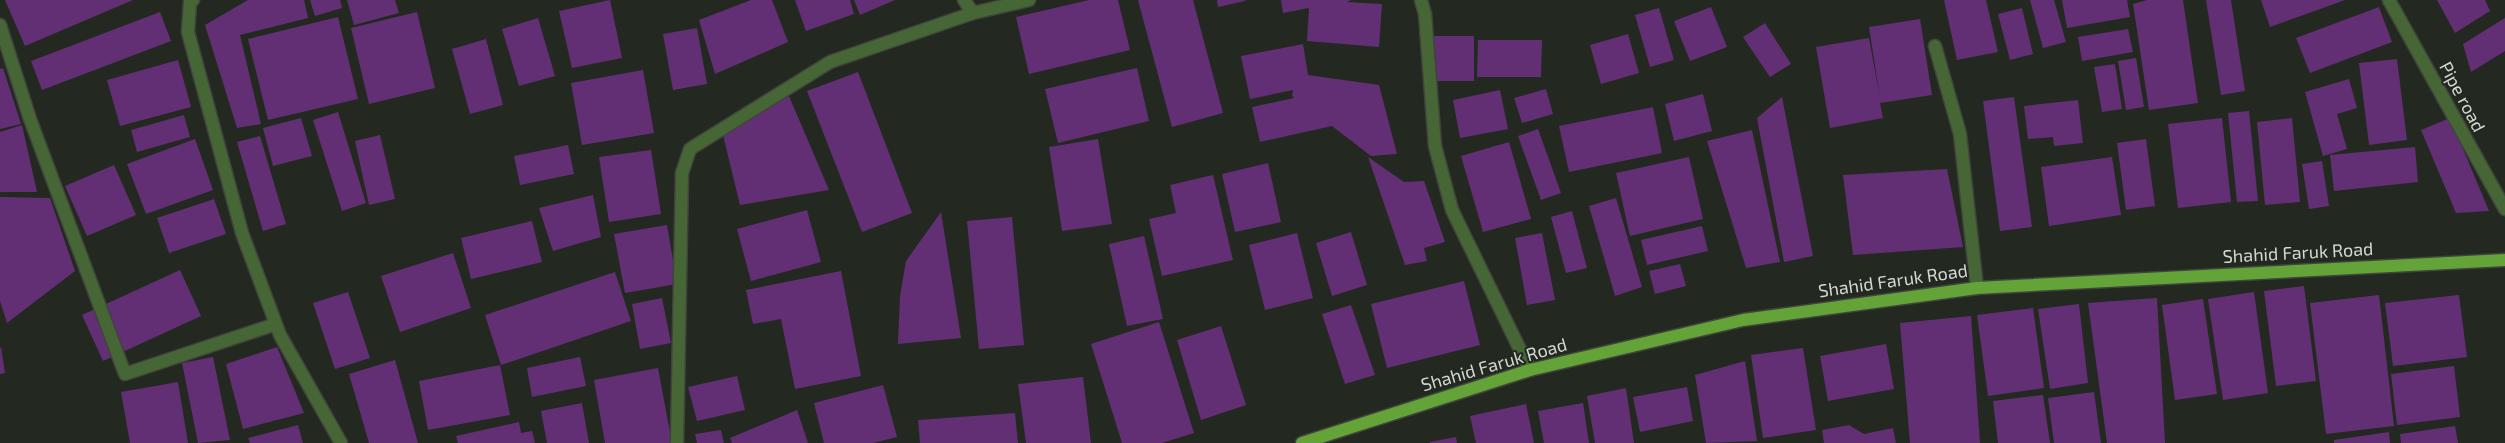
<svg xmlns="http://www.w3.org/2000/svg" width="2505" height="443" viewBox="0 0 2505 443" font-family="'Exo 2',sans-serif">
	<style>
		.building { fill: #622f74 }
		.lines { fill: none; stroke-linecap: round; stroke-linejoin: round }
		.minor-casing { stroke: #3f453c; stroke-width: 15 }
		.major-casing { stroke: #3f453c; stroke-width: 15 }
		.minor { stroke: #476635; stroke-width: 12 }
		.major { stroke: #63a337; stroke-width: 12 }
		.labels { text-anchor: middle; stroke-width: 4; stroke-linejoin: round; paint-order: stroke }
		.street-label { font-size: 18px; fill: #d4d8d2; stroke: #232920 }
	</style>
	<rect width="100%" height="100%" fill="#232920"/>
	<path class="building" d="M5,0h128l-108,46z
		M248,0h56l4,18 -68,17 21,89 -24,4 -32,-103z
		M310,0h30l2,8 -27,8z
		M347,0h48l4,13 -45,12z
		M610,0l12,58 -50,10 -13,-57z
		M751,0h21l16,42 -73,32 -16,-54z
		M795,0h55l4,14 -48,17z
		M854,0h41l-35,15z
		M1089,0h29l12,50 -101,24 -13,-57z
		M1138,0h55l30,113 -51,14z
		M1217,0h28v1l-27,6z
		M1281,0h70l-4,2 35,2 -3,43 -72,-6 2,-33 -26,5z
		M1944,0h42l12,52 -41,8z
		M2030,0h24l12,42 -23,6z
		M2062,0h65l3,17 -63,11z
		M2147,0h36l15,103 -49,7 -16,-106z
		M2206,0h25l14,91 -24,4z
		M2261,0h84l-75,27z
		M2437,0h48l5,11 -35,22z
		M1711,7l16,40 -37,14 -16,-40z
		M2379,7l13,35 -82,31 -14,-35z
		M1659,8l15,52 -24,7 -15,-52z
		M2022,8l11,46 -23,6 -12,-46z
		M160,12l11,29 -129,49 -11,-29z
		M417,12l18,76 -66,16 -18,-76z
		M338,17l20,82 -90,21 -20,-81z
		M538,18l17,58 -36,10 -17,-57z
		M2505,18v33l-34,21 -8,-28z
		M1920,19l12,76 -52,8 3,15 -53,10 -14,-81 53,-9 11,60 -11,-71z
		M1765,23l26,41 -21,13 -27,-40z
		M697,28l10,56 -34,6 -10,-56z
		M2128,29l5,23 -51,9 -4,-24z
		M1628,34l11,39 -38,11 -11,-39z
		M1434,36h40v45h-40z
		M486,39l17,66 -33,9 -18,-65z
		M1478,40h64l-1,37h-64z
		M1303,44l5,31 71,10 18,69 -26,2 -39,-30 -72,16 -8,-35 42,-9 -2,-2 1,-6 -43,9 -9,-43z
		M2136,58l8,49 -18,3 -8,-49z
		M2397,59l10,81 -38,5 -10,-82z
		M178,60l13,47 -71,19 -13,-46z
		M2115,64l7,45 -20,3 -8,-45z
		M3,68l18,56 -21,5v-60z
		M1137,68l12,53 -91,22 -13,-54z
		M643,70l11,63 -72,12 -11,-62z
		M858,72l54,141 -50,19 -55,-141z
		M2349,79l8,29 -20,6 10,35 -24,7 -18,-64z
		M1546,89l7,25 -31,9 -8,-25z
		M1500,90l8,39 -48,9 -7,-38z
		M1703,94l9,37 -38,10 -9,-37z
		M789,96l40,94 -89,15 -18,-74z
		M1782,97l31,159 -29,6 -27,-144z
		M2014,97l18,130 -32,4 -17,-130z
		M2078,100l5,43 -29,3 -1,-9 -25,2 -4,-33z
		M1653,107l9,46 -93,19 -10,-46z
		M2249,111l9,90 -21,1 -9,-89z
		M338,112l28,91 -24,8 -29,-91z
		M184,115l6,22 -53,15 -6,-22z
		M301,118l11,38 -39,10 -10,-38z
		M2222,118l9,84 -53,6 -10,-84z
		M2292,118l8,84 -35,3 -8,-83z
		M2450,118l39,93 -33,2 -35,-83z
		M22,125l15,67h-37v-60z
		M1538,129l23,64 -20,7 -23,-64z
		M1752,130l28,132 -34,6 -39,-127z
		M380,135l15,64 -26,6 -14,-64z
		M260,136l26,88 -23,7 -26,-89z
		M195,139l18,51 -67,24 -19,-50z
		M1098,139l14,85 -50,7 -13,-84z
		M2146,139l9,67 -29,4 -9,-67z
		M1509,142l22,77 -48,13 -22,-76z
		M568,145l6,29 -54,11 -6,-29z
		M2415,147l3,35 -84,9 -4,-36z
		M651,150l10,64 -52,8 -10,-65z
		M1368,157l36,25 20,-1 21,61 -21,6 3,13 -22,4z
		M1689,157l14,62 -73,17 -14,-63z
		M2112,157l9,58 -72,11 -8,-59z
		M2322,161l7,45 -20,3 -7,-45z
		M1268,163l13,59 -46,10 -13,-58z
		M114,165l22,50 -49,21 -22,-50z
		M1947,169l16,78 -110,8 -10,-80z
		M1213,175l20,85 -71,16 -13,-57 27,-6 -6,-28z
		M593,195l8,42 -48,14 -14,-43z
		M0,197l50,1 25,73 -68,52 -7,-22z
		M1616,198l26,89 -27,9 -26,-90z
		M214,199l12,35 -57,19 -12,-35z
		M807,210l14,52 -70,19 -14,-52z
		M1572,211l15,57 -21,5 -15,-56z
		M941,212l20,126 -63,6 2,-48 6,-35z
		M1012,217l12,128 -45,4 -12,-128z
		M532,221l10,41 -71,17 -10,-41z
		M667,225l10,59 -52,9 -11,-59z
		M1702,226l6,25 -61,14 -6,-25z
		M1351,232l16,53 -35,11 -16,-53z
		M1297,233l16,65 -48,12 -16,-65z
		M1542,233l13,67 -28,5 -12,-67z
		M1144,236l19,83 -36,7 -18,-82z
		M453,253l18,55 -71,24 -19,-56z
		M1680,264l6,22 -31,8 -6,-23z
		M180,270l21,46 -98,45 -21,-46z
		M841,271l20,105 -66,13 -14,-70 -28,5 -7,-34z
		M615,272l16,49 -130,44 -16,-50z
		M1464,281l16,64 -93,23 -16,-64z
		M2304,286l12,95 -40,5 -12,-95z
		M348,292l22,66 -35,11 -22,-66z
		M2254,292l14,101 -45,7 -15,-101z
		M2379,295l15,131 -68,8 -16,-131z
		M2459,295l8,62 -74,9 -8,-63z
		M662,298l9,45 -31,6 -8,-45z
		M2157,298l8,145h-58l-19,-140z
		M2203,299l14,95 -42,6 -13,-95z
		M2079,304l9,79 -38,6 -12,-80z
		M1351,305l24,70 -30,9 -23,-70z
		M2033,308l11,80 -56,8 -11,-81z
		M1971,316l9,127h-70l-10,-120z
		M1159,322l35,111 -32,10h-40l-31,-99z
		M1221,326l25,79 -45,15 -24,-80z
		M1886,344l8,45 -66,12 -8,-45z
		M1,347l4,26 -5,1v-26z
		M277,347l27,66 -61,16 -17,-65z
		M1803,348l13,82 -53,8 -12,-83z
		M213,357l17,83 -32,3 -16,-80z
		M580,357l6,29 -54,11 -5,-29z
		M395,360l23,83h-49l-20,-69z
		M1745,361l12,80 -51,2 -11,-68z
		M500,365l10,50 -82,15 -9,-49z
		M2454,366l6,51 -63,8 -6,-51z
		M658,368l14,75h-67l-11,-63z
		M737,376l8,34 -48,11 -9,-34z
		M1083,377l8,66h-65l-8,-59z
		M178,382l10,61h-58l-9,-51z
		M883,385l14,52 -24,6h-49l-10,-40z
		M1687,387l6,34 -53,11 -7,-35z
		M1626,388l8,55h-39l-8,-47z
		M2094,392l7,51h-47l-6,-45z
		M2043,395l7,48h-52l-5,-42z
		M582,403l7,40h-42l-6,-32z
		M1583,403l6,40h-45l-6,-32z
		M1526,404l8,39h-58l-6,-27z
		M797,410l11,33h-76l-2,-5z
		M1015,413l3,30h-98l-2,-23z
		M519,422l2,11 11,-2 3,12h-77l-2,-7z
		M298,425l5,18h-53l-2,-5z
		M1849,425l15,9 29,-6 3,15h-72l-2,-13z
		M2455,426l3,17h-57l-1,-9z
		M721,430l3,13h-27l-2,-9z
		M2389,432l1,11h-56v-3z
		M1456,437l1,6h-27v-1z"/>
	<g class="lines">
		<g class="minor-casing">
			<path id="minor" d="M193,0l-3,2 -2,30 54,201 38,102 61,108
				M964,0l9,13
				M1421,0l4,14 10,132 17,64 78,160
				M2389,0l116,209
				M0,25l30,94 95,255 151,-50
				M1935,46l25,88 17,154
				M677,443l5,-270 8,-24 140,-87 143,-49 56,-13"/>
		</g>
		<g class="major-casing">
			<path id="major" d="M1302,443l228,-73 213,-50 234,-32 528,-28"/>
		</g>
		<use href="#minor" class="minor"/>
		<use href="#major" class="major"/>
	</g>
	<g class="labels">
		<g class="street-label">
			<text transform="translate(2462 97) rotate(62)" y="6">Pipe road</text>
			<text transform="translate(2298 253) rotate(-3)" y="6">Shahid Faruk Road</text>
			<text transform="translate(1893 281) rotate(-8)" y="6">Shahid Faruk Road</text>
			<text transform="translate(1494 365) rotate(-16)" y="6">Shahid Faruk Road</text>
		</g>
	</g>
</svg>
